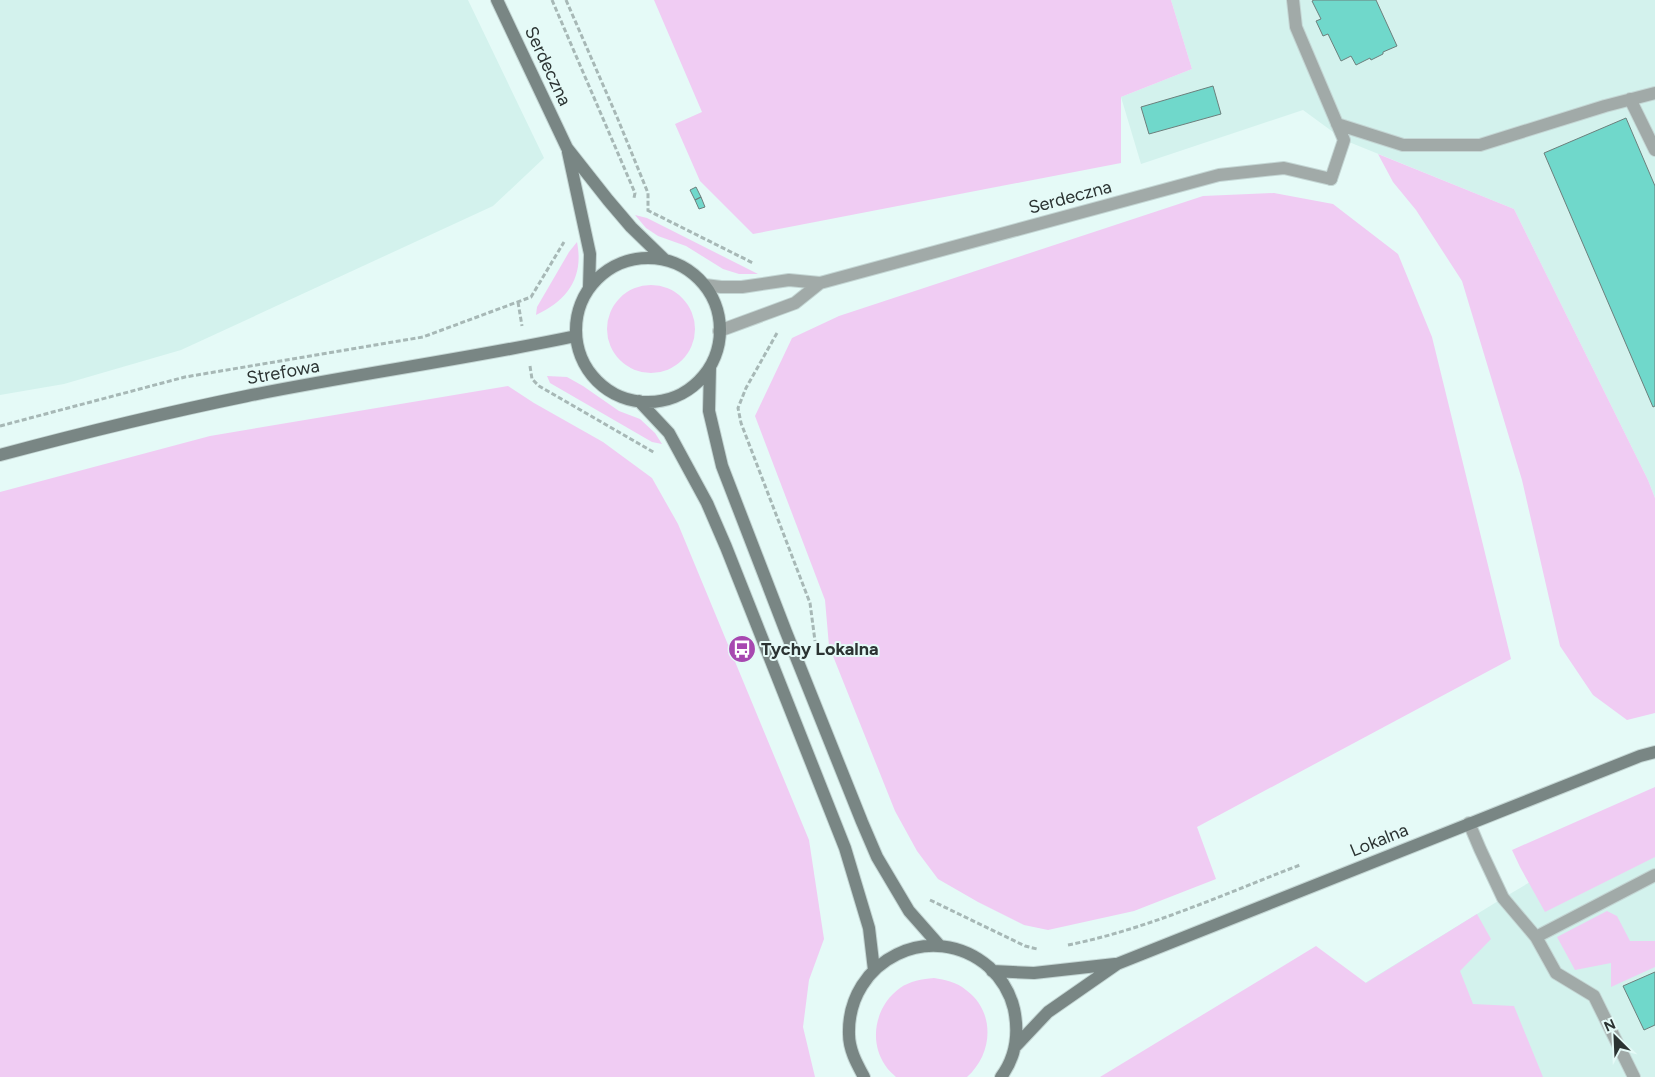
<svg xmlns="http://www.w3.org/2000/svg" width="1655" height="1077" viewBox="0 0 1655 1077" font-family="Figtree,sans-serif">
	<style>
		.built { fill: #d3f2ed }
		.green { fill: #f0ccf3 }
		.building { fill: #70d8cb; stroke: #6c7f7c }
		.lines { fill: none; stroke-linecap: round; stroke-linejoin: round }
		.lane-casing { stroke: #c4d6d4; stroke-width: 14 }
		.street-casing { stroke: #c4d6d4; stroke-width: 14 }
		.secondary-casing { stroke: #c4d6d4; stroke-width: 14 }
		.path { stroke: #a7b8b6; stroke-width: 3; stroke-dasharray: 5 2.5; stroke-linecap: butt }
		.lane { stroke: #a1aaa8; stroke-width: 12 }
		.street { stroke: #a1aaa8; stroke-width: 12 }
		.secondary { stroke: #798684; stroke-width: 12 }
		.labels { text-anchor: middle; stroke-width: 4; stroke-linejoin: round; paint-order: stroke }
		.street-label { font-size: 18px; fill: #2b3332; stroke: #e5faf7 }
		.poi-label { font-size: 18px; font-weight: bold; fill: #2b3332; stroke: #e5faf7; text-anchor: start }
	</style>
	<rect width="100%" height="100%" fill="#e5faf7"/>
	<path class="built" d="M0,0h468l76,158 -51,48 -312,144 -117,34 -64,11z
		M1171,0h484v498l-7,-18 -134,-271 -170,-69 -41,-30 -162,54 -20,-67 71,-28z
		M1655,808v269h-298l8,-94 138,-85z"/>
	<path class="green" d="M654,0h517l21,69 -71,28v66l-368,71 -53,-53 -25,-57 27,-12z
		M1378,154l136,55 134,271 7,18v215l-28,7 -34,-25 -33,-49 -38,-166 -60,-199 -46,-71 -23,-28z
		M1274,193l59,11 65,50 34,83 79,322 -314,168 19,52 -82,32 -86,19 -24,-5 -46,-23 -40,-23 -21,-28 -22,-40 -66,-165 -4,-46 -70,-184 37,-78 47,-22 364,-120z
		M635,215l12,3 111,56h-19l-16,-5 -37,-23 -28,-10 -12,-8z
		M577,242c7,35 -9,58 -41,73l1,-8 32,-55z
		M607 329a44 44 0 1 1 88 0a44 44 0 1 1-88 0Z
		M547,376l20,1 16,9 36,25 21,8 15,14 7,11 -10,-2 -102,-59z
		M508,386l26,17 69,39 49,36 26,46 131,316 15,99 -15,41 -6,47 12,50h-815v-585l210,-56z
		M1655,787v70l-110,55 -25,-45 -8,-17z
		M1607,911l10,5 13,25h25v26l-44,20v-24l-36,7 -18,-33z
		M1477,914l14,25 -31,32 13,33 41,2 29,71h-443l216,-131 50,37z
		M934,978c11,2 23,4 32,12 30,22 27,64 1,87h-71c-4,-4 -8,-7 -11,-12 -17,-25 -9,-60 15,-77 10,-7 22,-9 34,-10z"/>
	<path class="building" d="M1314,0h62l21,46 -14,6v2l-12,6 -1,-2 -14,7 -5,-9 -10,5 -13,-27 -5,2 -7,-15 5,-2 -9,-18z
		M1213,86l8,28 -72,20 -8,-27z
		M1626,118l29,68v220l-2,1 -109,-254z
		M696,187l5,10 -6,3 -5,-10z
		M701,197l4,10 -6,2 -4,-9z
		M1655,972v53l-11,5 -21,-44z"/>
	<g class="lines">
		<g class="lane-casing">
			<path id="lane" d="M1293,0l3,27 48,113 -13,39
				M1630,99l25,51
				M1337,124l66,21h77l125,-39 50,-13
				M1469,823l11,26 23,49 33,39 20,36 38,23 40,81
				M1536,937l119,-62"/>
		</g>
		<g class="street-casing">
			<path id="street" d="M705,285l16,2h21l47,-7 31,3 399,-108 65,-7 47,11
				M719,331l76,-28 25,-20"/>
		</g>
		<g class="secondary-casing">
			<path id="secondary" d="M497,0l70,148 41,52 23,27 33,32
				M568,152l22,102 -1,34
				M576 330a72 72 0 1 1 144 0a72 72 0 1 1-144 0Z
				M710,367l-1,44 13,55 64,166 76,190 15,35 32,54 30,34
				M639,401l30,32 38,70 19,44 119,301 24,80 5,42
				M0,455c82,-22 164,-42 247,-59 109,-22 220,-37 329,-60
				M992,971l42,2 81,-9
				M1015,1047l33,-35 69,-48 523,-208 15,-4
				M864,1077c-7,-13 -15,-27 -15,-43 -2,-74 83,-116 140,-67 12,11 21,25 25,42 5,24 2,48 -13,68"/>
		</g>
		<path class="path" d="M552,0l83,193 -1,5
			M566,0l51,117 31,76v18
			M647,210l106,53
			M518,302l4,24
			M777,333l-31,55 -8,20 3,15 69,180 5,38
			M530,366l2,13 7,7 116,67
			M0,426l185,-49 238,-40 108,-40 33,-55
			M930,900l95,46 12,3
			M1068,945c80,-16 156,-51 232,-80"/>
		<use href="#lane" class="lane"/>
		<use href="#street" class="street"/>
		<use href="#secondary" class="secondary"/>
	</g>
	<defs>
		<g id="bus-disc" transform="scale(1.4375)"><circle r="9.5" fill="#a748b0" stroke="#e5faf7"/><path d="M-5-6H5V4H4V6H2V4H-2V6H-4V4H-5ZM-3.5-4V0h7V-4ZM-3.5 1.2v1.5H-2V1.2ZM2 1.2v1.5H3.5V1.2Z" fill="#fff"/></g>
	</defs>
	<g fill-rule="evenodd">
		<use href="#bus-disc" x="742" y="649"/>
	</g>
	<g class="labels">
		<g class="street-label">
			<text transform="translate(548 66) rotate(65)" y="6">Serdeczna</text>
			<text transform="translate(1070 197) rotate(-15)" y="6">Serdeczna</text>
			<text transform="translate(283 372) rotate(-10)" y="6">Strefowa</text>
			<text transform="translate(1379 840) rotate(-22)" y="6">Lokalna</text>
		</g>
		<g class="poi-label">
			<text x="761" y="655">Tychy Lokalna</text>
		</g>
	</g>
	<g transform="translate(1615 1037) rotate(336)" stroke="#e5faf7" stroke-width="4" paint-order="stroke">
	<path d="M0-4L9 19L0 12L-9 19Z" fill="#2b3332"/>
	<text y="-8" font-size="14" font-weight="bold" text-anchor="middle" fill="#2b3332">N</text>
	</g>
</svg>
